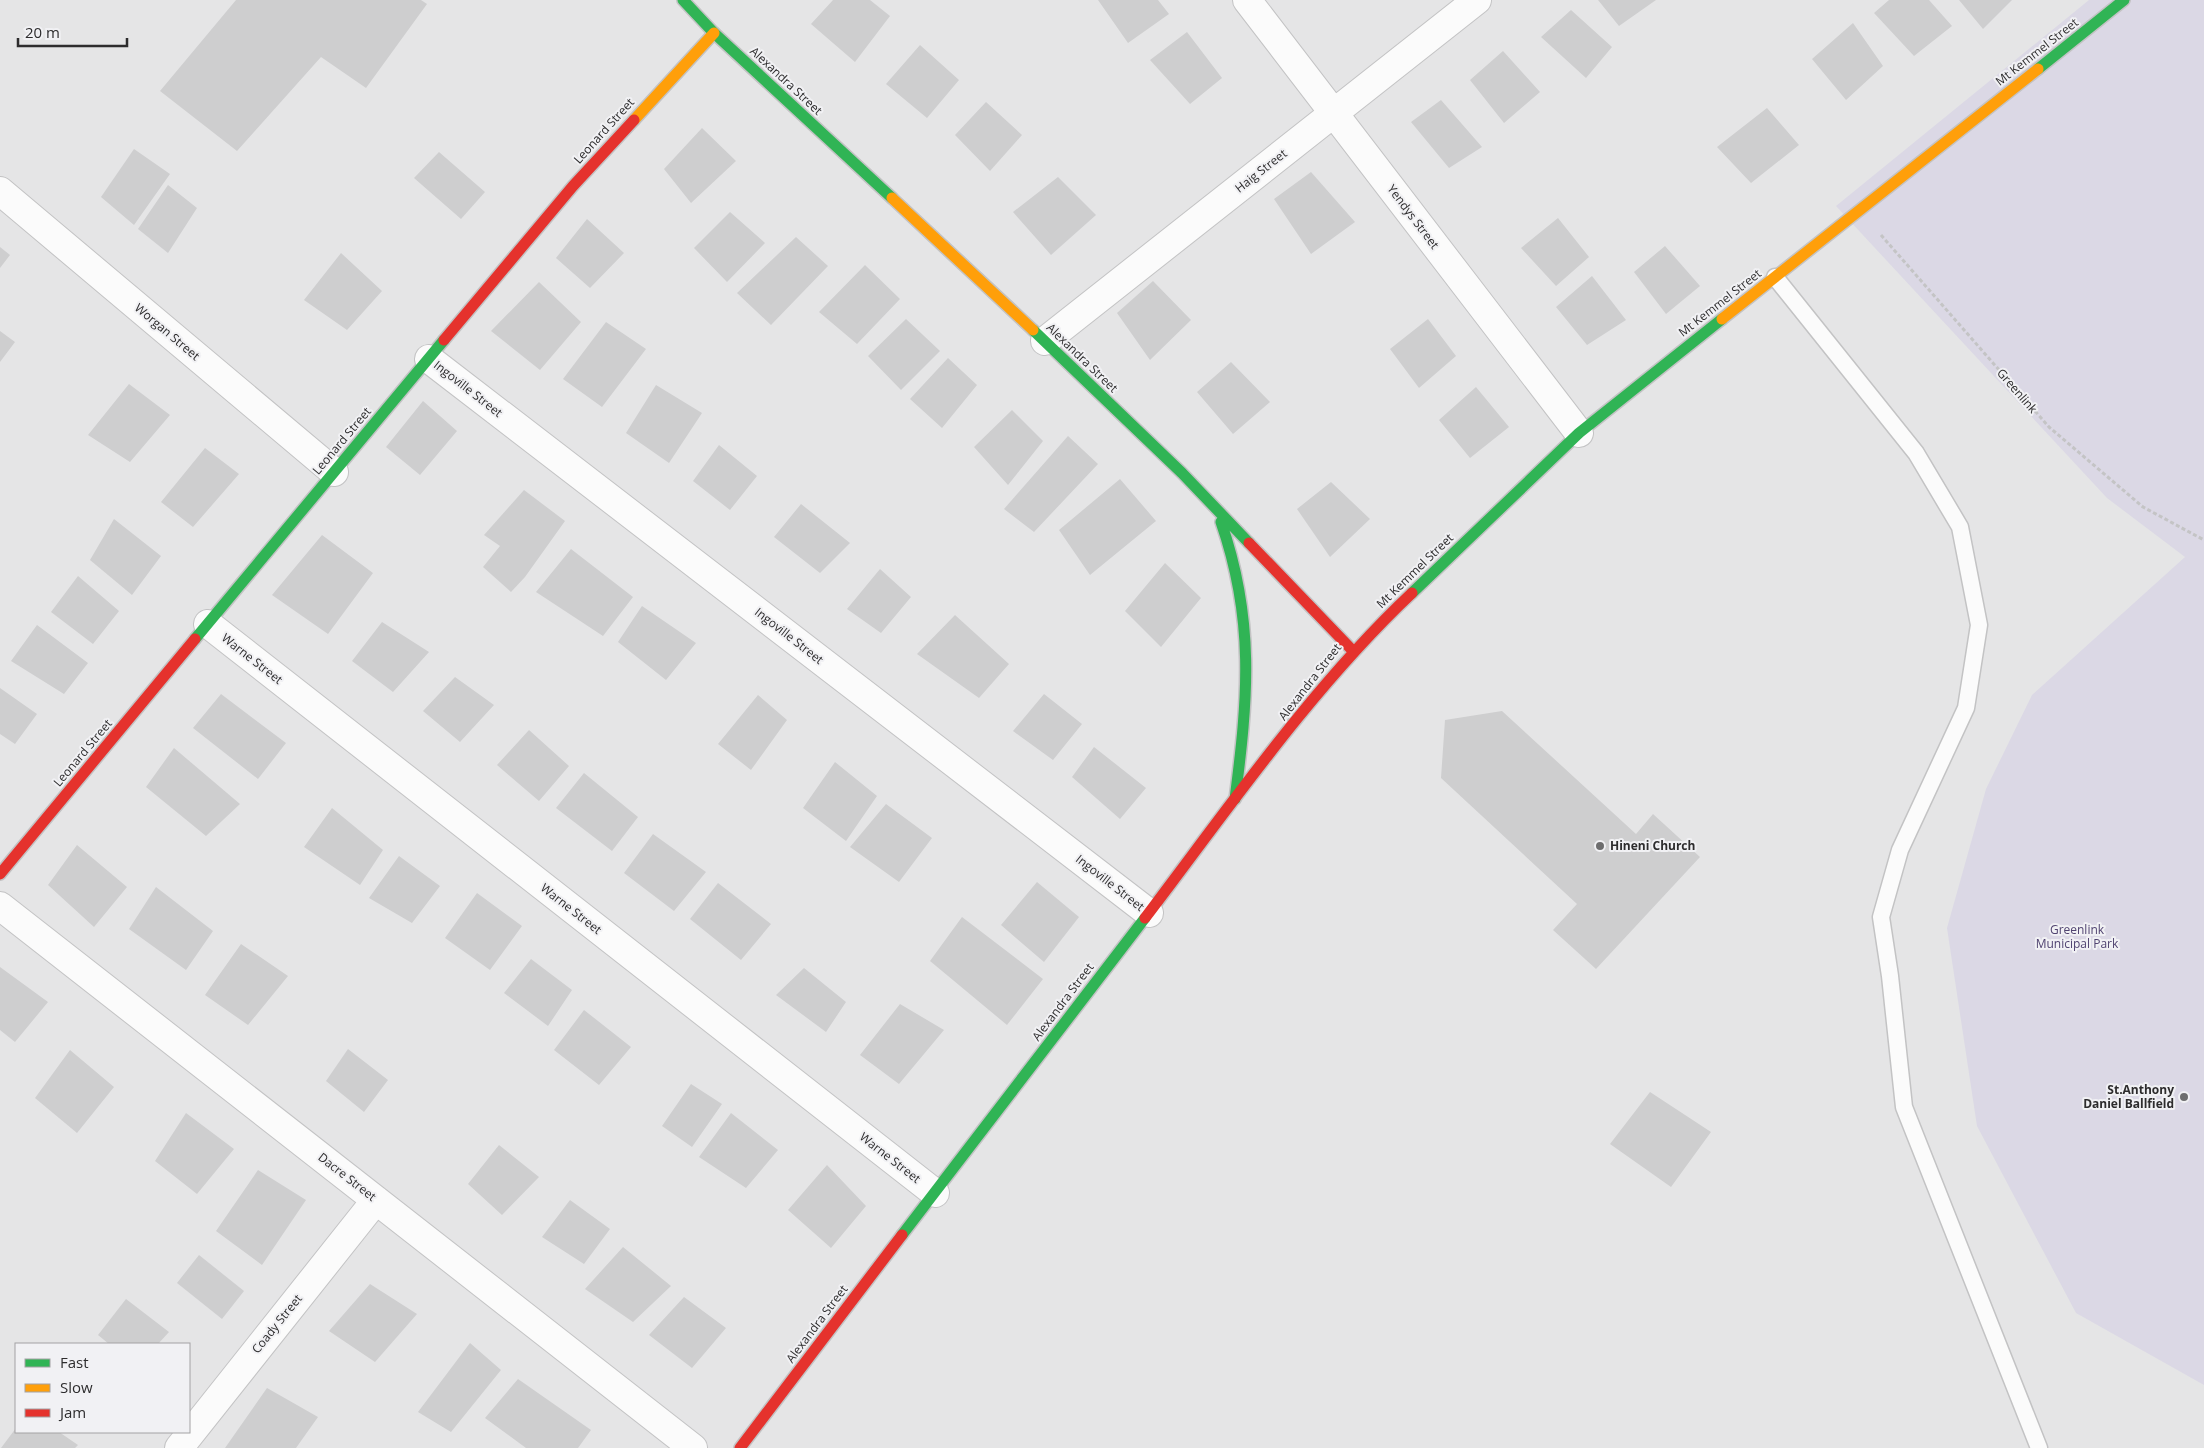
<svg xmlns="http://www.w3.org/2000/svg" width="2204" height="1448" viewBox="0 0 2204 1448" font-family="'Open Sans',sans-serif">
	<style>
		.green { fill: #dbd8e5 }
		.building { fill: #cececf }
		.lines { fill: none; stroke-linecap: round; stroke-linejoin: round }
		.lane-casing { stroke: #c3c3c4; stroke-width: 19 }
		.street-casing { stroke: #c3c3c4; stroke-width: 30 }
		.fast-casing { stroke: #c3c3c4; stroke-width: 14 }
		.slow-casing { stroke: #c3c3c4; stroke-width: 14 }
		.jam-casing { stroke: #c3c3c4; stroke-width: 14 }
		.path { stroke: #c4c4c5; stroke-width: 3; stroke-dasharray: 4 2.5; stroke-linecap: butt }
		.lane { stroke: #fbfbfb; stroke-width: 16 }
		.street { stroke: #fbfbfb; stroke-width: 28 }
		.fast { stroke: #30b455; stroke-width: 11 }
		.slow { stroke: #ff9f0a; stroke-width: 11 }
		.jam { stroke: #e5322d; stroke-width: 11 }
		.poi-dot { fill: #6d6d6e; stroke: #f1f1f4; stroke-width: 2 }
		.labels { text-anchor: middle; stroke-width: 4; stroke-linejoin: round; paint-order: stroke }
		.street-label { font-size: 12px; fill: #2d2c2d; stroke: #f1f1f4 }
		.poi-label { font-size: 12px; font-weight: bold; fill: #2d2c2d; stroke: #f1f1f4; text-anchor: start }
		.park-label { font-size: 12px; fill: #504370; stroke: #f1f1f4 }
	</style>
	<rect width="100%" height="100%" fill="#e5e5e6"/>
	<path class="green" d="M2089,0h115v1385l-128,-72 -99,-187 -30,-198 39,-139 46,-94 153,-138 -78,-59 -271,-292z"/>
	<path class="building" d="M236,0h185l6,4 -61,84 -45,-31 -84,94 -77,-60z
		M833,0h37l20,16 -35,46 -44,-38z
		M1098,0h60l11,14 -41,29z
		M1598,0h58l-37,26z
		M1889,0h40l23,26 -38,30 -40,-43z
		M1959,0h53l-29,29z
		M1571,10l41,37 -26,31 -45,-41z
		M1853,23l30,43 -37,34 -34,-41z
		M1187,32l35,46 -32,26 -40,-44z
		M920,45l39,35 -32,38 -41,-34z
		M1503,51l37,41 -36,31 -34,-43z
		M1441,100l41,47 -33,21 -38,-46z
		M986,102l36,33 -32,36 -35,-36z
		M1767,108l32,37 -48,38 -34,-36z
		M702,128l34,33 -45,42 -27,-34z
		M134,149l36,25 -36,51 -33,-28z
		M439,152l46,40 -24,27 -47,-41z
		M1311,172l44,50 -44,32 -37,-55z
		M1058,177l38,38 -45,40 -38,-43z
		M168,185l29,23 -29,45 -30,-24z
		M730,212l35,31 -38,39 -33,-34z
		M1558,218l31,39 -33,29 -35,-38z
		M587,219l37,34 -34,35 -34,-30z
		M796,237l32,29 -57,59 -34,-32z
		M1665,246l35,40 -34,28 -32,-42z
		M0,247l10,8 -10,13z
		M341,253l41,38 -35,39 -43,-30z
		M865,265l35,34 -43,45 -38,-32z
		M1592,276l34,44 -39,25 -31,-38z
		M1153,281l38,39 -41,40 -33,-47z
		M539,282l42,40 -41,48 -49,-39z
		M906,319l34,32 -39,39 -33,-34z
		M1428,319l28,37 -37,32 -29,-39z
		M606,322l40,27 -44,58 -39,-28z
		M0,331l15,11 -15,20z
		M948,358l29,27 -35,43 -32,-29z
		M1231,362l39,40 -37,32 -36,-42z
		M129,384l41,31 -40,47 -42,-27z
		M656,385l46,28 -33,50 -43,-30z
		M1476,387l33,40 -39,31 -31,-38z
		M423,401l34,30 -37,44 -34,-28z
		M1012,410l31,31 -35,44 -34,-38z
		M1068,436l30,28 -64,68 -30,-23z
		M719,445l38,31 -27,34 -37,-29z
		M205,448l34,26 -46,53 -32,-25z
		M1120,479l36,42 -66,54 -31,-45z
		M1331,482l39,37 -40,38 -33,-48z
		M524,490l41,31 -40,56 -14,15 -28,-25 17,-21 -16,-11z
		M801,504l49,39 -30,30 -46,-36z
		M114,519l47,37 -29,39 -42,-35z
		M322,535l51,38 -45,61 -56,-39z
		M571,549l62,48 -30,39 -67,-44z
		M1165,563l36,35 -40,49 -36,-36z
		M880,569l31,28 -30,36 -34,-24z
		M78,576l41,35 -26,33 -42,-32z
		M642,606l54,37 -30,37 -48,-38z
		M955,615l54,49 -30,34 -62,-44z
		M382,622l47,30 -36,40 -41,-31z
		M37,625l51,38 -24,31 -53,-33z
		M455,677l39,28 -34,37 -37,-31z
		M0,688l37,26 -22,30 -15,-10z
		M221,694l65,49 -28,36 -65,-51z
		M1044,694l38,30 -29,36 -40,-29z
		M758,695l29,25 -36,50 -33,-26z
		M1502,711l134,123 17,-20 47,43 -104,112 -43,-39 24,-26 -136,-126 4,-58z
		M529,730l40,36 -30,35 -42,-36z
		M1094,747l52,41 -26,31 -48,-42z
		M174,748l66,56 -34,32 -60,-49z
		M835,762l42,34 -31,45 -43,-33z
		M584,773l54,44 -26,34 -56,-43z
		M886,804l46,34 -33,44 -49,-35z
		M332,808l51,42 -23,35 -56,-38z
		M653,834l53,38 -32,39 -50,-38z
		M77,845l50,42 -33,40 -46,-42z
		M399,856l41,30 -28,37 -43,-25z
		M1037,882l42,35 -35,45 -43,-37z
		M718,883l53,41 -30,36 -51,-41z
		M156,887l57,44 -27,39 -57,-41z
		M477,893l45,33 -32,44 -45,-32z
		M962,917l81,62 -36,46 -77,-64z
		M241,944l47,32 -40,49 -43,-30z
		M531,959l41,31 -24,36 -44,-33z
		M0,967l48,35 -33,40 -15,-12z
		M804,968l42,34 -20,30 -50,-37z
		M900,1004l44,26 -45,54 -39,-29z
		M584,1010l47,37 -32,38 -45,-35z
		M348,1049l40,31 -24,32 -38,-31z
		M70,1050l44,37 -37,46 -42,-35z
		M691,1084l31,20 -30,43 -30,-21z
		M1650,1092l61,40 -40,55 -61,-43z
		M186,1113l48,36 -37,45 -42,-33z
		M731,1113l47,37 -32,38 -47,-31z
		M499,1145l40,32 -37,38 -34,-31z
		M827,1165l39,41 -35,42 -43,-38z
		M258,1170l48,30 -44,65 -46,-34z
		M570,1200l40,29 -26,35 -42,-27z
		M623,1247l48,39 -38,36 -48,-33z
		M199,1255l45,36 -22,28 -45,-36z
		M370,1284l47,30 -42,48 -46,-31z
		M684,1297l42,31 -34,40 -43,-33z
		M126,1299l43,33 -11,12h-49l-11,-9z
		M470,1343l31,27 -50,62 -33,-20z
		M518,1379l73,51 -13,18h-52l-41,-30z
		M267,1388l51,29 -22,31h-71z
		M16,1428v4h43l19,13 -3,3h-74z"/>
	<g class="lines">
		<g class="lane-casing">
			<path id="lane" d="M1775,277l141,176 44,74 19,98 -13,83 -66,142 -19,67 9,59 14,131 135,341"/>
		</g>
		<g class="street-casing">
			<path id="street" d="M1247,0l332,433
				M0,191l334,281
				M1045,341l432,-341
				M429,359l720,554
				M208,624l727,569
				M0,906l693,542
				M179,1448l197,-248"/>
		</g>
		<g class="fast-casing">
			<path id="fast" d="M683,0l31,33 178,165
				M2038,69l86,-69
				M1033,330l149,143 67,70
				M1221,522c34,98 27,176 14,277
				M1412,593l167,-160 143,-114
				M195,639l249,-299
				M902,1235l243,-317"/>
		</g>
		<g class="slow-casing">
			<path id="slow" d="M634,120l80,-87
				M892,198l141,132
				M1722,319l316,-250"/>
		</g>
		<g class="jam-casing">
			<path id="jam" d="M444,340l129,-154 61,-66
				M1249,543l105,109
				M0,874l195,-235
				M1145,918c83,-109 167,-231 267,-325
				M740,1448l162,-213"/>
		</g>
		<path class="path" d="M1881,235l168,192 94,80 61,33"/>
		<use href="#lane" class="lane"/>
		<use href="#street" class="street"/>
		<use href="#fast" class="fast"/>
		<use href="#slow" class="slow"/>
		<use href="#jam" class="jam"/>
	</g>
	<g class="poi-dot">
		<circle cx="1600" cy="846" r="5"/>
		<circle cx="2184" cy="1097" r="5"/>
	</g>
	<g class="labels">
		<g class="street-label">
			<text transform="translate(2037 52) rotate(-38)" y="4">Mt Kemmel Street</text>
			<text transform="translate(786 81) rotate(43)" y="4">Alexandra Street</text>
			<text transform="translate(604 131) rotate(-48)" y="4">Leonard Street</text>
			<text transform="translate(1261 171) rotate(-38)" y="4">Haig Street</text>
			<text transform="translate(1413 217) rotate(53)" y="4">Yendys Street</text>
			<text transform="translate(1720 303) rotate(-38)" y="4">Mt Kemmel Street</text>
			<text transform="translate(167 332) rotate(40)" y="4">Worgan Street</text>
			<text transform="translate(1082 358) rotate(44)" y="4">Alexandra Street</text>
			<text transform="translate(468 389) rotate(38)" y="4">Ingoville Street</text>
			<text transform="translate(2017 391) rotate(49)" y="4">Greenlink</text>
			<text transform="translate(342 441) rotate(-50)" y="4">Leonard Street</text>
			<text transform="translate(1415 571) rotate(-44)" y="4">Mt Kemmel Street</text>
			<text transform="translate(789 636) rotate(38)" y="4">Ingoville Street</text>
			<text transform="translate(252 659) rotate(38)" y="4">Warne Street</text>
			<text transform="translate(1310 682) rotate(-52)" y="4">Alexandra Street</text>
			<text transform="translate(83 753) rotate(-50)" y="4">Leonard Street</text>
			<text transform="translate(1110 883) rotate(38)" y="4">Ingoville Street</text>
			<text transform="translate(571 909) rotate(38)" y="4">Warne Street</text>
			<text transform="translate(1063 1002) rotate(-53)" y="4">Alexandra Street</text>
			<text transform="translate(890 1158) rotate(38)" y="4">Warne Street</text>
			<text transform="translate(347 1177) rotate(38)" y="4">Dacre Street</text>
			<text transform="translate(277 1324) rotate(-51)" y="4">Coady Street</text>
			<text transform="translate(817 1324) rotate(-53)" y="4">Alexandra Street</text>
		</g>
		<g class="poi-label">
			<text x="1610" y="850">Hineni Church</text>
			<text x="2174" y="1094" text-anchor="end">St.Anthony<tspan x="2174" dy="14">Daniel Ballfield</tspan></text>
		</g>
		<g class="park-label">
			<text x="2077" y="934">Greenlink<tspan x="2077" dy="14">Municipal Park</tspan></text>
		</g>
	</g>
	<rect x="15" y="1343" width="175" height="90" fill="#f1f1f4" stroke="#a3a2a4"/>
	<rect x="25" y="1359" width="25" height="8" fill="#30b455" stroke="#a3a2a4"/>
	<text x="60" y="1368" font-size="15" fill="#2d2c2d">Fast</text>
	<rect x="25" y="1384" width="25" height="8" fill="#ff9f0a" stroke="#a3a2a4"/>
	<text x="60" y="1393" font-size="15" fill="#2d2c2d">Slow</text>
	<rect x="25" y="1409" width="25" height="8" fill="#e5322d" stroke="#a3a2a4"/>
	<text x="60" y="1418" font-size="15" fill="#2d2c2d">Jam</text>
	<path d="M18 38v8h109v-8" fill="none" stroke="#2d2c2d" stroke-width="2.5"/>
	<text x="25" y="38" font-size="15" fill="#2d2c2d" stroke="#f1f1f4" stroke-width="4" paint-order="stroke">20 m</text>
</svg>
